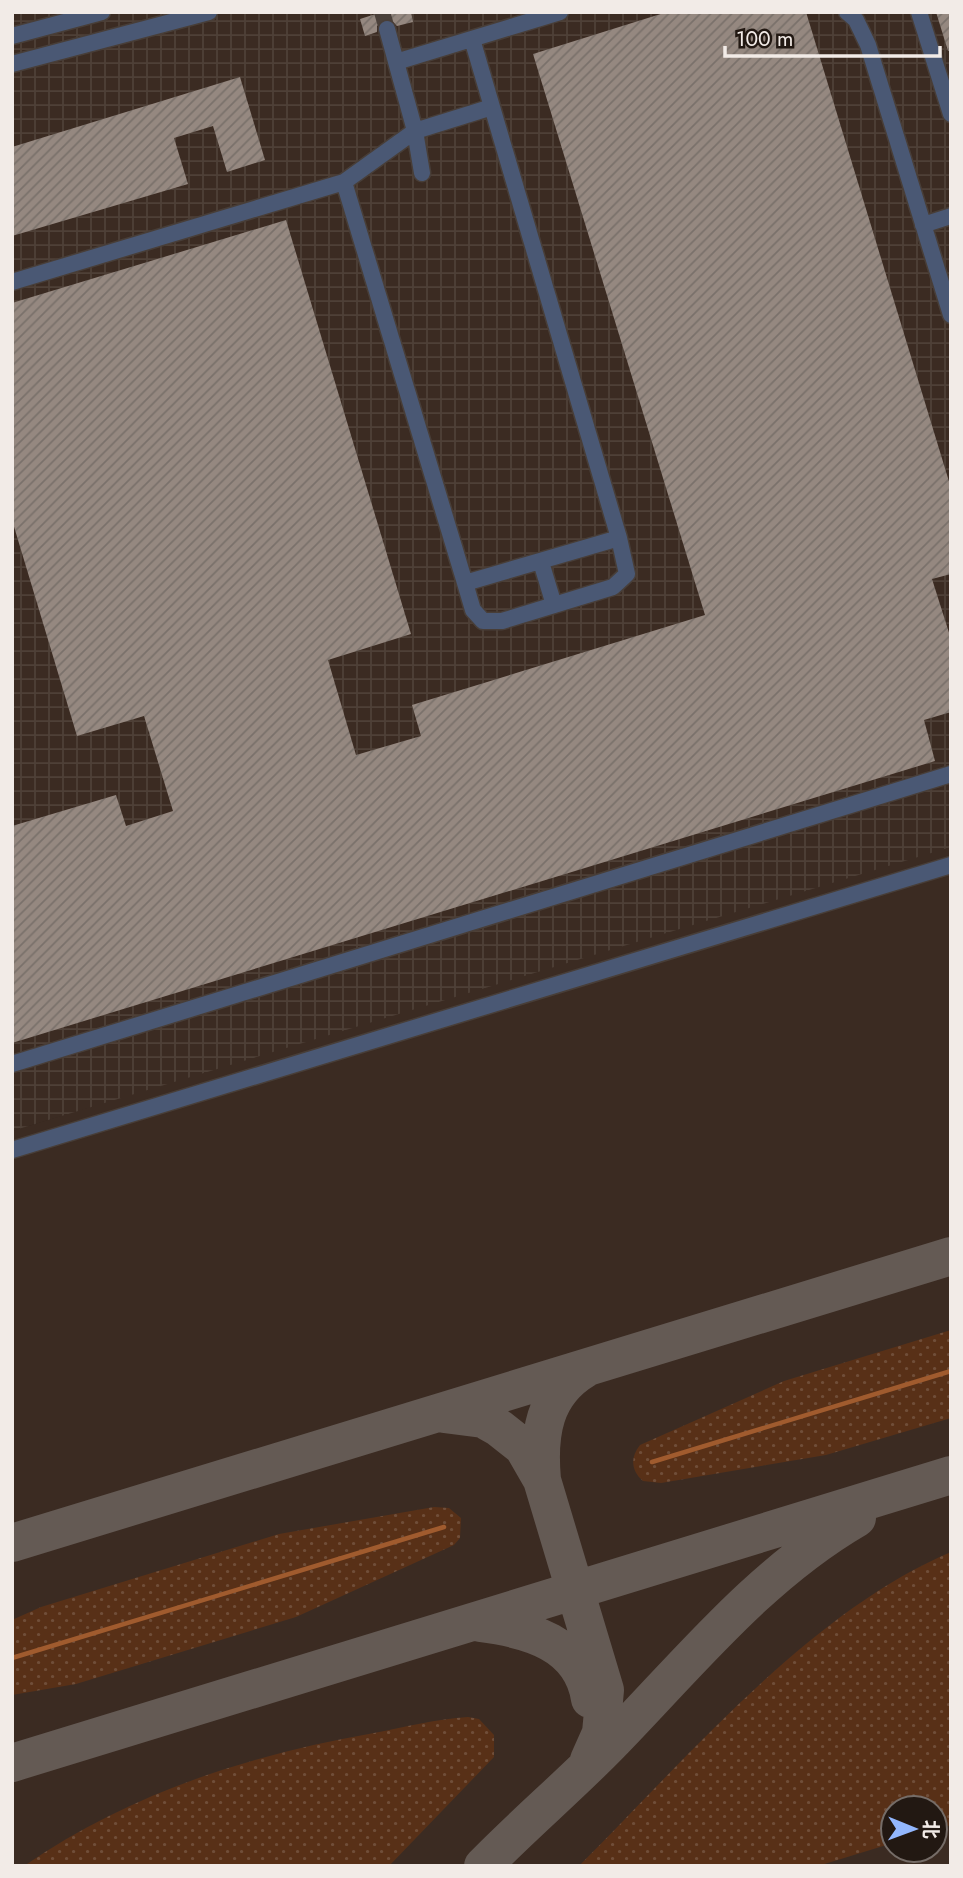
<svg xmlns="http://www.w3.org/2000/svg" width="963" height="1878" viewBox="0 0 963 1878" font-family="Jost,'Noto Sans SC',sans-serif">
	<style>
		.built { fill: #3b2b22; fill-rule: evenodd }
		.industrial { fill: url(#industrial-grid) }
		.grass { fill: url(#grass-dots) }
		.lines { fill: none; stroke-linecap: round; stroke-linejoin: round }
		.stream { stroke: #a05b2e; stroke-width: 4.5 }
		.taxiway { stroke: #645a54; stroke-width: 38 }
		.building { fill: url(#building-hatch) }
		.minor-tunnel { stroke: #4a403a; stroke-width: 16; stroke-dasharray: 16 8; stroke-linecap: butt }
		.minor-casing { stroke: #483e38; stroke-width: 19 }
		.minor { stroke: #4a5874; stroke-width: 16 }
	</style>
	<defs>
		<pattern id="industrial-grid" width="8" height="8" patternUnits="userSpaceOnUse" patternTransform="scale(1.75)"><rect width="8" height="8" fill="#3b2b22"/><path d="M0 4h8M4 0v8" fill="none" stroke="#4e4037"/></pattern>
		<pattern id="grass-dots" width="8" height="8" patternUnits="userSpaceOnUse" patternTransform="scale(1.75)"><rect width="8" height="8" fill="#583017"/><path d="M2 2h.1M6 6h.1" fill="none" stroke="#704e39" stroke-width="1.8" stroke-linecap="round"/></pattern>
		<pattern id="building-hatch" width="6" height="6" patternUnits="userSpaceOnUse" patternTransform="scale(1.75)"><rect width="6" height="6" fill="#958880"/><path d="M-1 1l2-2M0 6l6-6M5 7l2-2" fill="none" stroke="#7a716b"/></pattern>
	</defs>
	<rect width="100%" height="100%" fill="#2c221b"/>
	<path class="built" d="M951,840v1026h-939v-735zM893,1808h42v42h-42z"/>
	<path class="industrial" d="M12,12h939v835l-939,284z"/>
	<path class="grass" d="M951,1330v88l-125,37 -165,28 -18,-2c-12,-10 -13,-24 -3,-36l144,-64z
		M434,1507l15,1 12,10 -1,20 -6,7 -158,72 -220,67 -64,11v-75l29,-13 238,-73z
		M951,1552v273l-16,5v-22h-42v35l-75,23h-239c107,-107 232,-255 372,-314z
		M468,1717l11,2 15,16v22l-105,109h-365c106,-73 225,-111 350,-133 31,-6 63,-14 94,-16z"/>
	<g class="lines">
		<path class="stream" d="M652,1462l299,-91
			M12,1658l432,-131"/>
		<path class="taxiway" d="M444,1414l39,5 16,9 24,19 19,33 63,210 -4,43 -12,27
			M542,1480c-4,-45 1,-86 43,-111
			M12,1543l939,-287
			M480,1623c48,6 102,20 110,76
			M12,1763l939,-288
			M483,1866c41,-42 86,-80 127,-122 78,-80 149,-169 247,-226"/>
	</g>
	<path class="building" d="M382,12h29l2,10 -16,4 -7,-7h-6l-7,7v6l-12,4 -5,-17z
		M667,12h139l145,476v86l-19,5 19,60v73l-27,8 11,41 -923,282v-217l104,-31 10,31 47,-15 -29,-95 -67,20 -65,-216v-217l274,-83 125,414 -83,26 28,95 65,-19 -9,-31 293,-90 -172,-561z
		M936,12h15v38l-3,1z
		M240,77l25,83 -38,12 -14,-46 -39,12 14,46 -176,52v-89z"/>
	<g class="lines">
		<path class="minor-tunnel" d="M382,12l5,17"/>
		<g class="minor-casing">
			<path id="minor" d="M847,12l9,8 12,25 83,270
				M919,12l32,102
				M387,29l28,102 7,42
				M12,36l90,-24
				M396,62l164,-50
				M12,64l197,-52
				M344,182l121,401 154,-45 -147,-499
				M923,225l28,-9
				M12,282l332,-100 71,-51 77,-24
				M541,562l13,43
				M465,583l8,27 10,11h19l111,-34 14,-13 -8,-36
				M12,1064l939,-290
				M12,1150l939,-285"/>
		</g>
		<use href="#minor" class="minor"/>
	</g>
	<rect width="963" height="1878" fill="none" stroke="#f2ebe7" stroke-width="28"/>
	<g transform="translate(914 1829) rotate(91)"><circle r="33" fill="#221812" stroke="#756c67" stroke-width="2"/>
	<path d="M0-5L12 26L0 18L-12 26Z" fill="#93b7fd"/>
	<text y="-10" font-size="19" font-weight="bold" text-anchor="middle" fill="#f2ebe7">北</text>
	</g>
	<path d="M725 46v10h215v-10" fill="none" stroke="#f2ebe7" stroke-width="3.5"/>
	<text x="736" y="46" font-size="21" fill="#f2ebe7" stroke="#221812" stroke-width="5" paint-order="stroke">100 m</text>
</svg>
